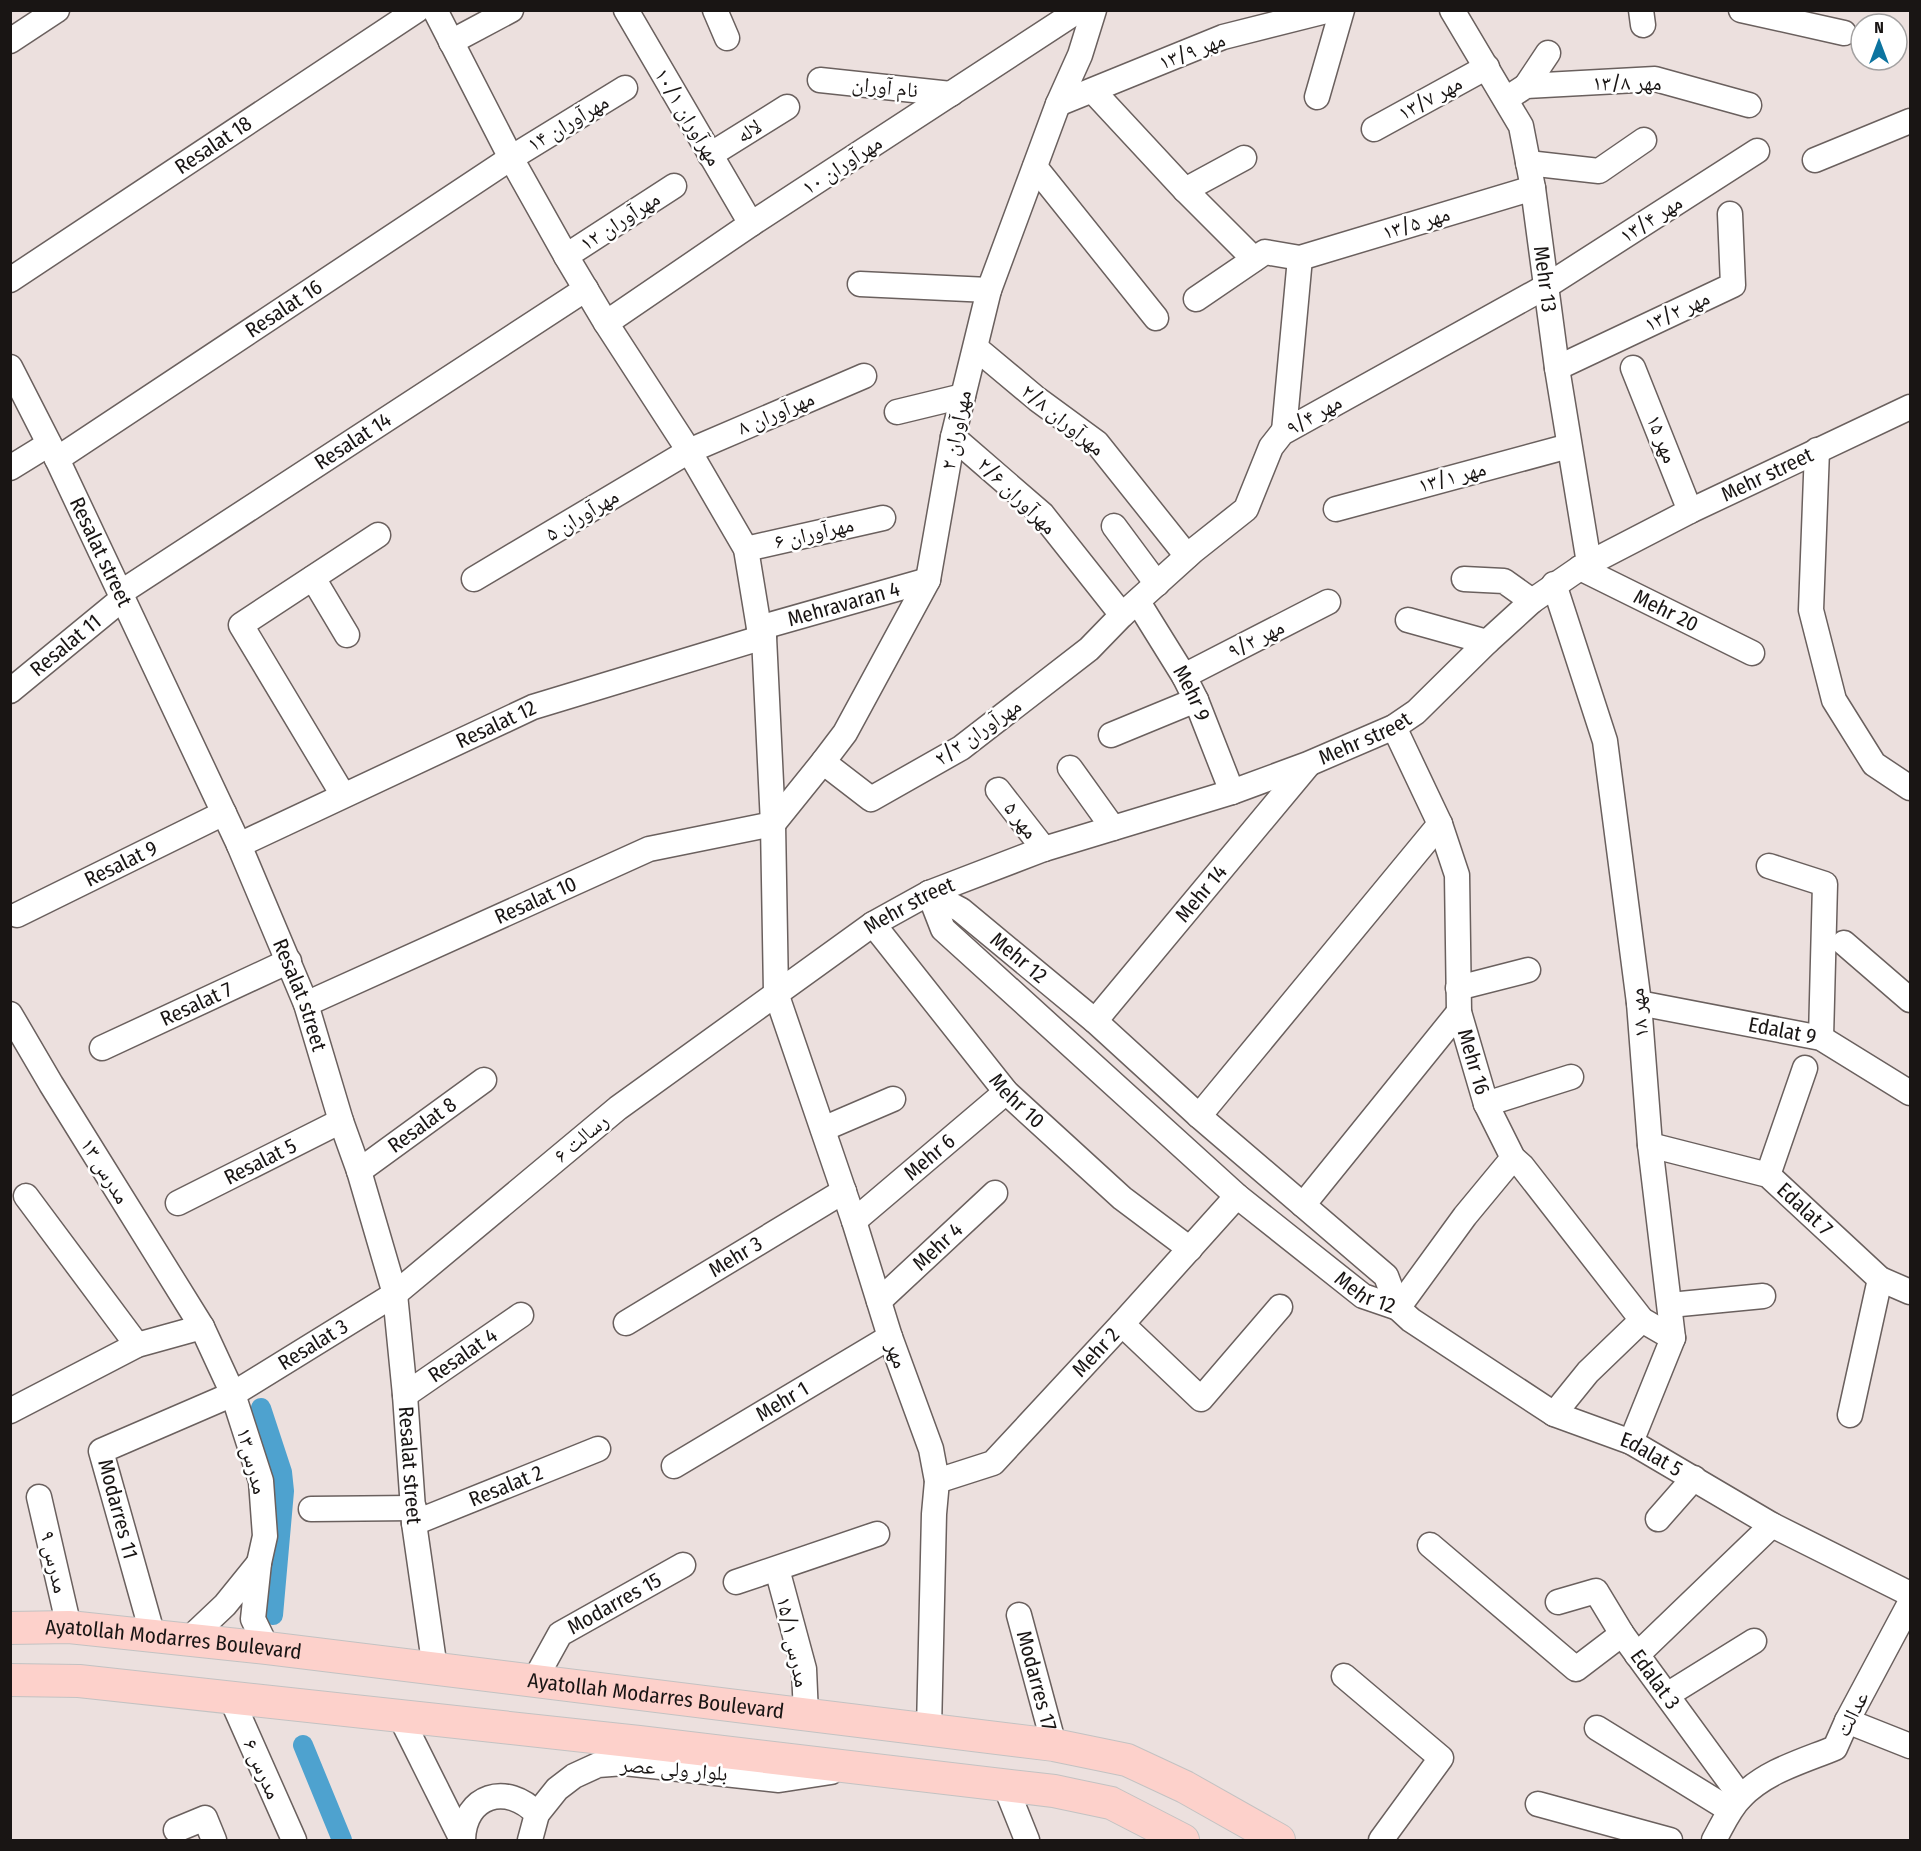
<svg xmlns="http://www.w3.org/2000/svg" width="1921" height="1851" viewBox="0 0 1921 1851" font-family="'Fira Sans Condensed','Noto Naskh Arabic',sans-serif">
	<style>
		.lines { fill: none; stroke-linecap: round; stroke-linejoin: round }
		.canal { stroke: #4ea2cf; stroke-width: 20 }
		.minor-casing { stroke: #6a605e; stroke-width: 27 }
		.major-casing { stroke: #c3c2c2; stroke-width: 34 }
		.minor { stroke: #fff; stroke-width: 24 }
		.major { stroke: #fdd1cb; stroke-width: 32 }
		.labels { text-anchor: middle; stroke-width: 5; stroke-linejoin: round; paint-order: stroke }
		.street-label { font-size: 21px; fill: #191514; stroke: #fff }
	</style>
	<rect width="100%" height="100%" fill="#ece0de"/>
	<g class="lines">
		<path class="canal" d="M261,1408l21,64 2,19 -11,124
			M303,1745l39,95"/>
		<g class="minor-casing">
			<g id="minor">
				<path d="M435,10l76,148 55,98 40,67 83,128 57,98 13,79 5,9 9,187 3,169 78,228 36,116 41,112 6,32 -3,33 -5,215"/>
				<path d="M626,10l125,214"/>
				<path d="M715,10l12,28"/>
				<path id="s1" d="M1452,10l69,116 12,62 24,180 32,195"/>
				<path d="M1641,10l2,15"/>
				<path d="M1741,10l103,23"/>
				<path d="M10,41l47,-31"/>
				<path d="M451,42l60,-32"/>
				<path d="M820,80l131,14"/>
				<path d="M1526,86l22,-33"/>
				<path d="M1093,91l92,99 69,69"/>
				<path d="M1317,97l25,-87"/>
				<path d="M1506,99l20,-13 129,-7 94,26"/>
				<path d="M1058,104l165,-67 107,-27"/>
				<path d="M1374,129l113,-62"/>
				<path d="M710,155l77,-48"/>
				<path d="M1815,160l95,-39"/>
				<path d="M1528,163l71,8 45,-31"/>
				<path d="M1035,167l121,151"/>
				<path d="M1185,190l59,-32"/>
				<path d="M566,256l108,-70"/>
				<path id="s2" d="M10,280l407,-270"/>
				<path d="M860,284l129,6"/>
				<path d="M1196,299l69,-47 35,6 233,-70"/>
				<path d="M606,323l145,-99 328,-214"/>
				<path d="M976,348l61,51 60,44 90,113"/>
				<path id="s3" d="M10,367l47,92 182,386 67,159 35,117 18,50 36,123 10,101 9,128 21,146"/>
				<path d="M1557,368l176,-83 -3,-71"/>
				<path d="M1633,368l57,143"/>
				<path d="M897,412l66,-16"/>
				<path d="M1284,431l16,-173"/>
				<path d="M953,437l89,77 80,101"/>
				<path d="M1817,450l-6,160 23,90 40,64 36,24"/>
				<path id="s4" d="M57,459l454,-301 114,-70"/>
				<path d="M10,468l39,-24"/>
				<path d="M1336,509l233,-63"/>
				<path d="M1114,526l43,58"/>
				<path d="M746,549l137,-31"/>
				<path id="s5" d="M1580,568l172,85"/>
				<path d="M313,578l34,57"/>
				<path d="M474,579l215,-128 175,-75"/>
				<path d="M1464,579l40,2 28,20"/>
				<path d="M1554,584l51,157 34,262 11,142 23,193 -42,104"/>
				<path id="s6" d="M120,593l466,-304"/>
				<path id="s7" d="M1138,602l46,74 12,24 36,92"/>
				<path d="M1408,620l79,22"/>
				<path id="s8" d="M759,628l169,-48"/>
				<path d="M1184,676l144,-74"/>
				<path id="s9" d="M10,691l112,-92"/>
				<path id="s10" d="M1394,727l46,97 17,51 2,137 27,92 27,54 9,8 120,154 31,18"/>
				<path d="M1111,735l85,-35"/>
				<path d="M823,762l48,37 90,-51 128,-99 33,-34 71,-64 53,-42 25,-62 11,-14 263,-146 212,-136"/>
				<path d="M1070,768l43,60"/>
				<path d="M998,790l46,59"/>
				<path d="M343,795l-102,-170 137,-90"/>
				<path id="s11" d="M239,845l294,-138 231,-70"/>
				<path d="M1769,866l56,18 -4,154"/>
				<path id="s12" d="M929,893l14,36 294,267 126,100 35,12 13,12 143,94 77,28 141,83 138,69"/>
				<path id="s13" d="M929,893l32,17 134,111 104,95 187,160 12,32"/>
				<path id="s14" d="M17,915l207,-102"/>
				<path id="s15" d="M873,924l133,168 116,106 68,51"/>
				<path d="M1844,943l66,57"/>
				<path d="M1458,988l70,-18"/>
				<path id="s16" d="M1639,1003l182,35 89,55"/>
				<path id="s17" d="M306,1004l343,-155 124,-25 50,-62 22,-29 83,-153 25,-143 36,-147 69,-186 22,-49 14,-45"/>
				<path d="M10,1014l41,70 151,243 31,67 28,87 4,55 -6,27"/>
				<path id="s18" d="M1095,1021l213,-256"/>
				<path id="s19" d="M102,1048l187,-87"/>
				<path d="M1486,1104l85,-27"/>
				<path d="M1199,1116l241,-292"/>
				<path d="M823,1129l70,-30"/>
				<path id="s20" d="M1650,1145l118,30 112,104 30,13"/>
				<path id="s21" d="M359,1171l125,-91"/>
				<path d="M1768,1175l37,-107"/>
				<path d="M26,1196l111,149"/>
				<path id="s22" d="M178,1203l163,-82"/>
				<path d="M1303,1205l156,-193"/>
				<path id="s23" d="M854,1221l152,-129"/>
				<path id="s24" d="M879,1301l116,-108"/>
				<path d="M1670,1305l93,-9"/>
				<path d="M1398,1308l67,-92 48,-58"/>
				<path id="s25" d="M626,1323l218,-132"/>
				<path d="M1122,1324l79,75 79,-92"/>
				<path id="s26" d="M405,1395l116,-80"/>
				<path d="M10,1411l127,-66 65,-18"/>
				<path d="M1554,1414l34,-42 54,-52"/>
				<path d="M1850,1415l30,-136"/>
				<path id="s27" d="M674,1466l216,-129"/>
				<path id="s28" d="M937,1481l56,-18 129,-139 115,-128"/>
				<path d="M39,1497l30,130"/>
				<path d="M311,1509l103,-1"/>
				<path d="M1658,1519l36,-41"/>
				<path id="s29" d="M414,1523l184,-74"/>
				<path d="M1430,1545l146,124 46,-35"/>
				<path d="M777,1569l27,100 2,46"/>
				<path d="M736,1582l141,-48"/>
				<path id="s30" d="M1558,1602l38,-11 26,43 119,163"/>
				<path id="s31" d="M1019,1615l35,130"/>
				<path id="s32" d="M153,1636l-52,-185 132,-57 162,-100 223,-186 255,-184 56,-31 115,-44 188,-57 76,-28 86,-37 22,-15 71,-70 45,-41 48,-33 110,-57 220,-104"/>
				<path d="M188,1640l37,-35 34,-42 -6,56 14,29"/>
				<path d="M1637,1655l135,-130"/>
				<path d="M1344,1676l97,82 -60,82"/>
				<path id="s33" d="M534,1681l26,-47 123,-69"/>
				<path d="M1667,1695l87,-54"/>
				<path d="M231,1698l63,142"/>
				<path d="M400,1716l62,124"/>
				<path d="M1847,1721l63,25"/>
				<path d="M1597,1728l133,82"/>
				<path d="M1005,1785l22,55"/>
				<path d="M1538,1804l132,36"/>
				<path d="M176,1830l29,-12 9,22"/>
				<path d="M463,1840c1,-45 44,-58 74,-26"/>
				<path d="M530,1840l7,-26 20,-25 17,-13 24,-11 26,-2 155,17 52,-8"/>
				<path d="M1714,1840c8,-14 15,-31 27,-43 25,-26 62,-36 94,-49l12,-27 63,-118"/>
			</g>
		</g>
		<g class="major-casing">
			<g id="major">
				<path id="s34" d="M10,1628l59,-1 198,21 787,97 73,15 58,27 94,53"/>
				<path d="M10,1680l69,1 560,61 415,49 57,12 72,37"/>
			</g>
		</g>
		<use href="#minor" class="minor"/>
		<use href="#major" class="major"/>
	</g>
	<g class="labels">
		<g class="street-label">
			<text transform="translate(1192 51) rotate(-21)" y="7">مهر ۱۳/۹</text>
			<text x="1627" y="90">مهر ۱۳/۸</text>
			<text transform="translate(885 87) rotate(6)" y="7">نام آوران</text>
			<text transform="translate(1430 98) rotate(-29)" y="7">مهر ۱۳/۷</text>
			<text transform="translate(688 117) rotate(59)" y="7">مهرآوران ۱۰/۱</text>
			<text transform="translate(568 123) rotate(-31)" y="7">۱۴ مهرآوران</text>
			<text transform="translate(749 131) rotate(-32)" y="7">لاله</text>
			<text dy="7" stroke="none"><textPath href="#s2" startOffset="244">Resalat 18</textPath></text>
			<text transform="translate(842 165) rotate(-33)" y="7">مهرآوران ۱۰</text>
			<text transform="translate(1651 219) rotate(-33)" y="7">مهر ۱۳/۴</text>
			<text transform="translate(620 221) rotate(-33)" y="7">مهرآوران ۱۲</text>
			<text transform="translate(1416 223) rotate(-17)" y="7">مهر ۱۳/۵</text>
			<text dy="7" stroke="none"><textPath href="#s1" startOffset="290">Mehr 13</textPath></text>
			<text dy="7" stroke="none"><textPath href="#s4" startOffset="272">Resalat 16</textPath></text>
			<text transform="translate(1677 311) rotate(-25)" y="7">مهر ۱۳/۲</text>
			<text transform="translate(776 413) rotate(-23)" y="7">مهرآوران ۸</text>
			<text transform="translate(1314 415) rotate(-30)" y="7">مهر ۹/۴</text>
			<text transform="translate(1063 420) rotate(39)" y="7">مهرآوران ۲/۸</text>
			<text transform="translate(956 430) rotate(-78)" y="7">مهرآوران ۲</text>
			<text transform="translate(1662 439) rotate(68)" y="7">مهر ۱۵</text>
			<text dy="7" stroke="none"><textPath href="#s6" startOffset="278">Resalat 14</textPath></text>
			<text dy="7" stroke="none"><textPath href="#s32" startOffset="2144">Mehr street</textPath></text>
			<text transform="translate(1452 477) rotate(-15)" y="7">مهر ۱۳/۱</text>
			<text transform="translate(1017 496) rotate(44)" y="7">مهرآوران ۲/۶</text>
			<text transform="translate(582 515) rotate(-31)" y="7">مهرآوران ۵</text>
			<text transform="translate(814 533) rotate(-13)" y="7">مهرآوران ۶</text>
			<text dy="7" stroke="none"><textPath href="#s3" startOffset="206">Resalat street</textPath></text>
			<text dy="7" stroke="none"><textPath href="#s8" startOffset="88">Mehravaran 4</textPath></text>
			<text dy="7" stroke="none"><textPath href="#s5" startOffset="96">Mehr 20</textPath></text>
			<text transform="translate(1256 639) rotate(-27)" y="7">مهر ۹/۲</text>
			<text dy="7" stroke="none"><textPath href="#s9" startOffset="72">Resalat 11</textPath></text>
			<text dy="7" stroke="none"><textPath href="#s7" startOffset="106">Mehr 9</textPath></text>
			<text dy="7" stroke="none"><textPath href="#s11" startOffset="284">Resalat 12</textPath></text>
			<text transform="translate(978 732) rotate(-35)" y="7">مهرآوران ۲/۲</text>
			<text dy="7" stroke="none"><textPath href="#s32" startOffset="1658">Mehr street</textPath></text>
			<text transform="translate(1021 820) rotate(52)" y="7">مهر ۵</text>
			<text dy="7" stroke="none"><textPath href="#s14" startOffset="116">Resalat 9</textPath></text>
			<text dy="7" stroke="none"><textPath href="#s18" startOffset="166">Mehr 14</textPath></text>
			<text dy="7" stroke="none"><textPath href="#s17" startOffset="252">Resalat 10</textPath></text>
			<text dy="7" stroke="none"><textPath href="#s32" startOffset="1172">Mehr street</textPath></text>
			<text dy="7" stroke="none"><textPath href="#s13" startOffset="111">Mehr 12</textPath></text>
			<text dy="7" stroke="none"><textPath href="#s3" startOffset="692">Resalat street</textPath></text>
			<text dy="7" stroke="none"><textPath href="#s19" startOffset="104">Resalat 7</textPath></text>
			<text transform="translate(1639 1013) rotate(-96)" y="7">مهر ۱۸</text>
			<text dy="7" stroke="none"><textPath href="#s16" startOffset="146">Edalat 9</textPath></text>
			<text dy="7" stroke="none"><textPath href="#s10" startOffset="350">Mehr 16</textPath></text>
			<text dy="7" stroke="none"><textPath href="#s15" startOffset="228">Mehr 10</textPath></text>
			<text dy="7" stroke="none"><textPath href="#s21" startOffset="78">Resalat 8</textPath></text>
			<text transform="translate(581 1138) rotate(-40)" y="7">رسالت ۶</text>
			<text dy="7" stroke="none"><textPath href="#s23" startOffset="99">Mehr 6</textPath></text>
			<text dy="7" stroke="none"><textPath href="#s22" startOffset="92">Resalat 5</textPath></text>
			<text transform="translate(105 1171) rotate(58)" y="7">مدرس ۱۳</text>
			<text dy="7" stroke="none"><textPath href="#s20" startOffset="172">Edalat 7</textPath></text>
			<text dy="7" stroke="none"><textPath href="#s24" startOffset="80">Mehr 4</textPath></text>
			<text dy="7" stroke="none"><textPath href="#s25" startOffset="128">Mehr 3</textPath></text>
			<text dy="7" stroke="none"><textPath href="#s12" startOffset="597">Mehr 12</textPath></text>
			<text dy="7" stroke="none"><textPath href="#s32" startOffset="430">Resalat 3</textPath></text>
			<text dy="7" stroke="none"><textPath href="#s28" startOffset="210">Mehr 2</textPath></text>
			<text dy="7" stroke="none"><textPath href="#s26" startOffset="70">Resalat 4</textPath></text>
			<text transform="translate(897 1355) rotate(70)" y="7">مهر</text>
			<text dy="7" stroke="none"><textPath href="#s27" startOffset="126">Mehr 1</textPath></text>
			<text dy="7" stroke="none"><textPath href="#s12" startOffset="928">Edalat 5</textPath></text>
			<text transform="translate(252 1461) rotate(75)" y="7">مدرس۱۳</text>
			<text dy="7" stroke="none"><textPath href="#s3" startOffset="1178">Resalat street</textPath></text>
			<text dy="7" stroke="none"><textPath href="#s29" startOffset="99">Resalat 2</textPath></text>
			<text transform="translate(118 1509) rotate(75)" y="7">Modarres 11</text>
			<text transform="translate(54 1562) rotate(77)" y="7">مدرس ۹</text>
			<text dy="7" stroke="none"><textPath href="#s33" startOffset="116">Modarres 15</textPath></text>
			<text dy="7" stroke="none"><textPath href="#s34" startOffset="164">Ayatollah Modarres Boulevard</textPath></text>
			<text transform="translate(793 1642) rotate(78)" y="7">مدرس ۱۵/۱</text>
			<text dy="7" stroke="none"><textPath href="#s30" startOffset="146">Edalat 3</textPath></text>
			<text dy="7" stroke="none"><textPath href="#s31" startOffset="68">Modarres 17</textPath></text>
			<text dy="7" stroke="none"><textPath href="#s34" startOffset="650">Ayatollah Modarres Boulevard</textPath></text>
			<text transform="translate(1852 1714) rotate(-63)" y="7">عدالت</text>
			<text transform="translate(262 1769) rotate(66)" y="7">مدرس ۶</text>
			<text transform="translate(674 1769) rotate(5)" y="7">بلوار ولی عصر</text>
		</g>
	</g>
	<rect width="1921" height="1851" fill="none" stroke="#191514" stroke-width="24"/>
	<g transform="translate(1879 42)"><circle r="28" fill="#ffffff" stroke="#a3a1a1" stroke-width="1.5"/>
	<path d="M0-4.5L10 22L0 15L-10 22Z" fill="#0c74a0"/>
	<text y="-9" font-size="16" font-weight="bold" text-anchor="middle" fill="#191514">N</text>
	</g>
</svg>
